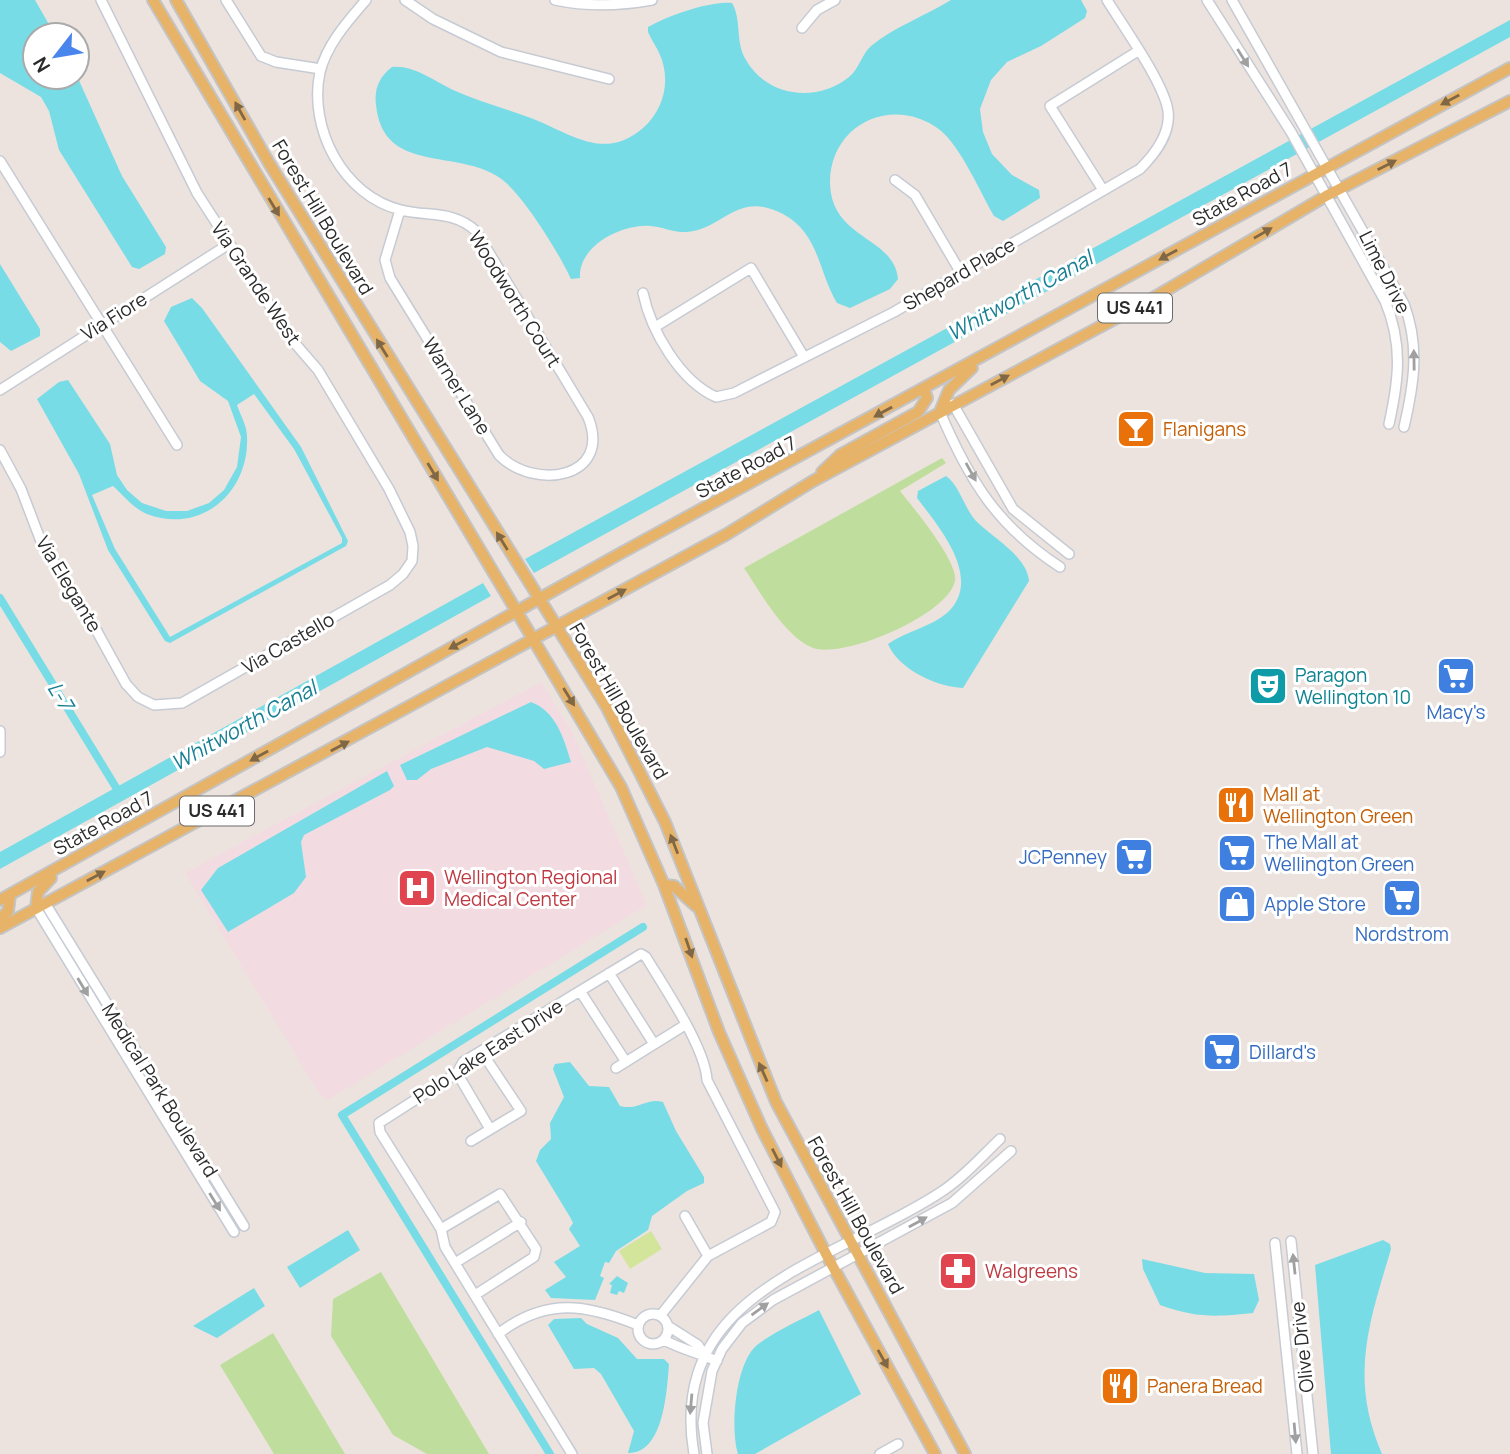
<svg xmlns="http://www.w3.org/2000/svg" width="1510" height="1454" viewBox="0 0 1510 1454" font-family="Manrope,sans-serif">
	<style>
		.medical { fill: #f2dce1 }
		.green { fill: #bfde9e }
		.pitch { fill: #d3e59b }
		.water { fill: #78dce6; fill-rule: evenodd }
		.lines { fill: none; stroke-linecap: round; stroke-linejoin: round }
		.canal { stroke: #78dce6; stroke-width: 8 }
		.minor-casing { stroke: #c6cbd3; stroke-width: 12 }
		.major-casing { stroke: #c4c4c4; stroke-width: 14 }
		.minor { stroke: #fff; stroke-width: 9 }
		.major { stroke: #e7b368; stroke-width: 10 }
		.oneway { fill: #a0a0a0 }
		.oneway2 { fill: #806846 }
		.labels { text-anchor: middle; stroke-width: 6; stroke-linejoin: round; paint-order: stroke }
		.shield { fill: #fff; stroke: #6b6b6b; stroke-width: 2 }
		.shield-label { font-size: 18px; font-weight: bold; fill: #2b2b2b }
		.street-label { font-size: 19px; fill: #2b2b2b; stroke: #fff }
		.food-label { font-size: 19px; fill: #c56008; stroke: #fff; text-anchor: start }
		.culture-label { font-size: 19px; fill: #0d838f; stroke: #fff; text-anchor: start }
		.shop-label { font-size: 19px; fill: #366cbe; stroke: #fff; text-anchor: start }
		.health-label { font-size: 19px; fill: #be3a42; stroke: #fff; text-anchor: start }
		.water-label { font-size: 21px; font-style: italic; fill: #177e93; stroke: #fff }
	</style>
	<rect width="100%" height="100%" fill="#ece3de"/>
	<path class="medical" d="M541,682l31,50 75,173 -319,195 -10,-8 -133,-219z"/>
	<path class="green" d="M942,458l4,5 -46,28c12,15 59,71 55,90 -7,34 -111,78 -142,67 -28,-11 -53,-56 -69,-80z
		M381,1272l108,182h-62l-34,-19 -62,-99 2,-37z
		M273,1333l72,121h-71l-54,-89z"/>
	<path class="pitch" d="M651,1231l11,18 -32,20 -11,-18z"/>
	<path class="water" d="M0,0h35l20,35h-20v42l42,-1 45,100 44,71 -1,7 -26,15 -7,-2 -73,-117 -10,-39 -8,-14 -41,-24z
		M951,0h130l6,11 -2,7 -44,28 -34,16 -16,18 -11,29 3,23 9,22 20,21 27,15 1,8 -37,23 -9,-5c-14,-24 -33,-69 -54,-86 -47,-36 -111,-6 -110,54 2,56 64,52 68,95l-8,10 -40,19 -13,-5c-19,-32 -18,-70 -54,-89 -46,-24 -59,15 -96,18 -12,1 -24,-5 -37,-6 -27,-2 -72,19 -70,52l-9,1c-12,-26 -49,-86 -71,-101 -43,-30 -117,-3 -124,-73 -2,-16 3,-28 16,-38 21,-2 41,13 59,22 26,12 53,19 80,29 39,15 73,44 112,10 21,-18 28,-48 17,-73 -3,-8 -9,-15 -12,-23v-5c18,-11 64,-27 84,-24 10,17 3,39 14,57 21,37 71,43 103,17 10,-8 13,-23 22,-31 23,-19 54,-30 80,-46z
		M1510,20v17l-976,536 -9,-14z
		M0,264l40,65v7l-29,15 -11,-9z
		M192,298l10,10 99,139 47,94 -2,5 -176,97 -5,-2 -57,-91 -29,-76 -42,-75 22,-17 9,-2 42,64 7,31 10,15 15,13 24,8h21l22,-8 15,-13 13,-23 4,-30 -13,-36 -28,-20 -36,-60 7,-14zM254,394l40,55 48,89v5l-172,94 -55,-88 -23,-54 21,-9c11,10 20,22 34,28 55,21 103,-23 100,-78 0,-10 -7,-22 -10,-31z
		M946,476c14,10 18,32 30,45 17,17 51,35 53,60l-66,107c-26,-1 -65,-19 -75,-44 18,-13 43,-17 59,-31 37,-34 -8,-86 -30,-115l1,-7z
		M483,583l8,13 -491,273v-17z
		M531,702c25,9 33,37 40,60l-27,7 -10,-8 -47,-14 -56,22 -14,11h-10l-7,-15z
		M387,771l7,15 -4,4 -86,45 -3,7 5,35 -12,16 -66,39 -27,-42 17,-22z
		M570,1062l19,24 20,1 11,19c18,5 27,-9 43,-4l13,29 28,46v6l-17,8 -35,25 -4,14 -32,21 -7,12 -4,-1 -5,14 4,2 -9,22 -44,-2 -6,-8 21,-13 -12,-15 26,-16 -11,-17 4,-6 -3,-6 -34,-56 4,-11 11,-11 -1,-16 14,-26 -11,-28 2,-5z
		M348,1230l12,20 -60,38 -13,-21z
		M1383,1240l7,4 1,5c-22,74 -42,129 -9,205h-51l-16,-189z
		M1142,1259l63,14 49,1 5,26 -6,13c-37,4 -57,5 -93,-8l-17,-36z
		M617,1276l11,7 -4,10 -5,-2 -2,4 -7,-2 2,-8 -3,-1z
		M254,1288l11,18 -48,32 -24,-12z
		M819,1310l42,84 -106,60h-17c-8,-25 -3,-91 19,-109 18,-14 42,-24 62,-35z
		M581,1318l6,6 31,14 19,21h27l5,5c-2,26 -5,90 -41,89l6,-22 -33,-57 -7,-6 -20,1 -26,-44 6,-6z"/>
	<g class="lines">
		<path class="canal" d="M0,598l120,196
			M550,1454l-208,-339 301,-188"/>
		<g class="minor-casing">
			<path id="minor" d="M226,0l35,56 15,6 45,7
				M366,0c-18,21 -39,44 -46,72 -12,56 23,124 81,138 28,7 52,0 75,21l112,186c25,62 -54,74 -89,38l-109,-177 -5,-18 15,-50
				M405,0l28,19 68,33 108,27
				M555,0c33,7 64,6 97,0
				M1207,0l84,132 94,169c18,43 14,78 4,123
				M1232,0l172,304c16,42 10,80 0,123
				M802,28l15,-18 18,-10
				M0,161l177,284
				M895,180l20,15 46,78
				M1103,190l-53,-84 88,-55
				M643,293c8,38 37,88 73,104l18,-4 160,-81 246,-143c15,-15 31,-35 28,-58 -4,-28 -45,-85 -61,-111
				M655,327l96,-59 53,89
				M0,390l229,-146
				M953,404l60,105 56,45
				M940,412c29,68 57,114 120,155
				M0,450l21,39 21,55 52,82 32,58 12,13 16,8 28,-2 208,-118 13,-11 9,-13 1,-15 -3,-14 -21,-43 -71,-119 -26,-30 -95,-147 -96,-193
				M0,731v21
				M45,903l199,323
				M36,908l198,324
				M609,973l45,71
				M580,991l46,71
				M616,1068l69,-43
				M457,1073l33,56
				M471,1141l50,-30 -40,-60
				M685,1216l23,40
				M441,1229l59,-35 36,55 -2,8 -59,38
				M1291,1241l22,213
				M1275,1243l22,211
				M455,1263l66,-41
				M638 1329a15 15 0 1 1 30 0a15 15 0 1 1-30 0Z
				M668,1326l30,19 6,10
				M498,1334c48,-37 88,-30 140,-9
				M664,1340c19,10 35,13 53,21
				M572,1454l-127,-207 -4,-18 -61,-97 -1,-9 78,-50 6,-11 178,-108 5,3c18,30 59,90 61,123l68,132 -4,10 -63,34 -48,60
				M694,1454c-28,-164 141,-192 247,-262 22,-14 40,-35 59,-53
				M707,1454l-4,-31 9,-52 10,-22 20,-26 31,-23 179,-97 59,-52
				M880,1454l18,-10"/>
		</g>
		<g class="major-casing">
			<path id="major" d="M153,0l468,787 43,98 55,147 43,97 64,125 109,200
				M176,0l93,163 337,543 59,116 111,280 189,352
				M940,412l9,-22 23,-22
				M822,472l18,-17 78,-43 9,-14 -3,-9
				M664,885l10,1 22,20
				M0,900l621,-347 889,-485
				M36,908l2,-16 13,-14
				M0,919l8,-8 2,-16
				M0,928l727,-394 86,-53 335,-180 178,-105 184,-95"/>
		</g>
		<use href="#minor" class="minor"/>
		<use href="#major" class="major"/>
	</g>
	<defs><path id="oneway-solid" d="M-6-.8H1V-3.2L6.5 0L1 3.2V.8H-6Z" transform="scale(1.75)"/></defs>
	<g class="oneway">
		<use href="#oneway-solid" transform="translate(1243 58) rotate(58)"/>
		<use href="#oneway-solid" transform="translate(1414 360) rotate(-91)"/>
		<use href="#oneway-solid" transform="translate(971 472) rotate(61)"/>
		<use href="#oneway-solid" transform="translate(83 987) rotate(59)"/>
		<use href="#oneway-solid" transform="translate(215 1202) rotate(58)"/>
		<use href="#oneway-solid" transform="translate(918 1222) rotate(-29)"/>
		<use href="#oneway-solid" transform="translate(1294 1264) rotate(-96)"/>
		<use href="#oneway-solid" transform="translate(760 1309) rotate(-36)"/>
		<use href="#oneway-solid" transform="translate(691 1404) rotate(95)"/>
		<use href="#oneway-solid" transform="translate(1295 1433) rotate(85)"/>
	</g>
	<g class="oneway2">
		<use href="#oneway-solid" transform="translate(1450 100) rotate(152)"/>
		<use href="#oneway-solid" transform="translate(240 111) rotate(-119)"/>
		<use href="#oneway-solid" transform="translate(1387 165) rotate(-27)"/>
		<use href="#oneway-solid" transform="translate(274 207) rotate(59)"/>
		<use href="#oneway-solid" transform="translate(1263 233) rotate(-30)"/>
		<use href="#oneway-solid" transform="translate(1168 255) rotate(151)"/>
		<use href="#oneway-solid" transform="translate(382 348) rotate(-122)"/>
		<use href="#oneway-solid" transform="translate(1000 380) rotate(-28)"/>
		<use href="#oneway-solid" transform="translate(883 412) rotate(151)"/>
		<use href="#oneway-solid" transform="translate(433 472) rotate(59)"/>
		<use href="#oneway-solid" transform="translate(502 541) rotate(-122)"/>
		<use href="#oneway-solid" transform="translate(617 594) rotate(-28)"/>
		<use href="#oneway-solid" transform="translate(458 644) rotate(151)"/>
		<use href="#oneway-solid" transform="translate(569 697) rotate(58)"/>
		<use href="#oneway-solid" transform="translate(340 746) rotate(-28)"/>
		<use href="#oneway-solid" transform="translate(259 756) rotate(151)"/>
		<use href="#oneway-solid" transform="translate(674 844) rotate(-111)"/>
		<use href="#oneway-solid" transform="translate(96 876) rotate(-28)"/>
		<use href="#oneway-solid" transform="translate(689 948) rotate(71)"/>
		<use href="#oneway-solid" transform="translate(763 1072) rotate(-114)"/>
		<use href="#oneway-solid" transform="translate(777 1158) rotate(63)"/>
		<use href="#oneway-solid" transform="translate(883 1359) rotate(61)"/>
	</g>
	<defs>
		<g id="bar-square" transform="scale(2.0125)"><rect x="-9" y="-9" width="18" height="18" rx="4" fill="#e8710a" stroke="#fff"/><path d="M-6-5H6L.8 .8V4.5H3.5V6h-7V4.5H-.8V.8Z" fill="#fff"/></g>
		<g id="supermarket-square" transform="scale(2.0125)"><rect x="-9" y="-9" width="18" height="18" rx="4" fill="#3f7fe0" stroke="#fff"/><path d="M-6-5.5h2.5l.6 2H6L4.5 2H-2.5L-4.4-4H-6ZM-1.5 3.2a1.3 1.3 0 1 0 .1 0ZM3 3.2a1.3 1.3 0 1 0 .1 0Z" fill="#fff"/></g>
		<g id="theatre-square" transform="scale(2.0125)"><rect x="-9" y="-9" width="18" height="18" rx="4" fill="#0f9aa8" stroke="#fff"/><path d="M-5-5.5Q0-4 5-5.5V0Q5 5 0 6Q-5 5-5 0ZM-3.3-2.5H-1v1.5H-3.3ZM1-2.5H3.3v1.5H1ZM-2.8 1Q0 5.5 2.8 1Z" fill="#fff"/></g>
		<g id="restaurant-square" transform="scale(2.0125)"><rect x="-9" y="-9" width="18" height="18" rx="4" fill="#e8710a" stroke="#fff"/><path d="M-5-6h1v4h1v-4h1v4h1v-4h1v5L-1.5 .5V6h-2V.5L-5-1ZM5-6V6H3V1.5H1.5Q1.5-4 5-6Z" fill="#fff"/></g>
		<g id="hospital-square" transform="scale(2.0125)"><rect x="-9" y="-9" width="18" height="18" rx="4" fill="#e0444e" stroke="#fff"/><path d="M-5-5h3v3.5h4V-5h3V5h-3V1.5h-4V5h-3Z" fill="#fff"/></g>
		<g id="shop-square" transform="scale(2.0125)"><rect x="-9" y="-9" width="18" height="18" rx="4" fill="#3f7fe0" stroke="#fff"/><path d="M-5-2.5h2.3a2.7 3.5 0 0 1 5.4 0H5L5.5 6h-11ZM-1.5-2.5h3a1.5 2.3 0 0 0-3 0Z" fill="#fff"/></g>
		<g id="pharmacy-square" transform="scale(2.0125)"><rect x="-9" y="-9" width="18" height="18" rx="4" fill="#e0444e" stroke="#fff"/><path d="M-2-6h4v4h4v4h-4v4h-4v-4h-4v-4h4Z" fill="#fff"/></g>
	</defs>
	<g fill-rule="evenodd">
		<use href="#bar-square" x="1136" y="429"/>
		<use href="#supermarket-square" x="1456" y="676"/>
		<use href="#theatre-square" x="1268" y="686"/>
		<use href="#restaurant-square" x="1236" y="805"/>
		<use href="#supermarket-square" x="1237" y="853"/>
		<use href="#supermarket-square" x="1134" y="857"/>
		<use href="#hospital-square" x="417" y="888"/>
		<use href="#supermarket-square" x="1402" y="898"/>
		<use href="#shop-square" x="1237" y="904"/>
		<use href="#supermarket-square" x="1222" y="1052"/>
		<use href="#pharmacy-square" x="958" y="1271"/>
		<use href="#restaurant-square" x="1120" y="1386"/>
	</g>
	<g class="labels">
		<g class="shield">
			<rect x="1098" y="293.5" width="74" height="29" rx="5"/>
			<rect x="180" y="796.5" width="74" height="29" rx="5"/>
		</g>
		<g class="shield-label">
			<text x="1135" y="314">US 441</text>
			<text x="217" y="817">US 441</text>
		</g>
		<g class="street-label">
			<text transform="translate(1242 194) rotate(-29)" y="7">State Road 7</text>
			<text transform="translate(323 217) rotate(59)" y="7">Forest Hill Boulevard</text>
			<text transform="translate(1385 272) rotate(63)" y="7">Lime Drive</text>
			<text transform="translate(959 274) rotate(-30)" y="7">Shepard Place</text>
			<text transform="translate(256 283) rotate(56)" y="7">Via Grande West</text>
			<text transform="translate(515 299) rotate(58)" y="7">Woodworth Court</text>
			<text transform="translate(114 316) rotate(-32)" y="7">Via Fiore</text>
			<text transform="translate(457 386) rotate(58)" y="7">Warner Lane</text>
			<text transform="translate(746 467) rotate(-28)" y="7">State Road 7</text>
			<text transform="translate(69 584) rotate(59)" y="7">Via Elegante</text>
			<text transform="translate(288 643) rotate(-30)" y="7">Via Castello</text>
			<text transform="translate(619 701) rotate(60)" y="7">Forest Hill Boulevard</text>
			<text transform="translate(103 823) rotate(-29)" y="7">State Road 7</text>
			<text transform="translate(488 1051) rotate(-33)" y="7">Polo Lake East Drive</text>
			<text transform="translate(160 1090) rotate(58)" y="7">Medical Park Boulevard</text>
			<text transform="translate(856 1215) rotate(61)" y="7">Forest Hill Boulevard</text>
			<text transform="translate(1302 1347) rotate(-96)" y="7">Olive Drive</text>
		</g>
		<g class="food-label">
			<text x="1163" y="436">Flanigans</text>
			<text x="1263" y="801">Mall at<tspan x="1263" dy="22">Wellington Green</tspan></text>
			<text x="1147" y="1393">Panera Bread</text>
		</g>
		<g class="culture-label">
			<text x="1295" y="682">Paragon<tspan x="1295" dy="22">Wellington 10</tspan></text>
		</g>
		<g class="shop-label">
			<text x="1456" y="719" text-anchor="middle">Macy's</text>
			<text x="1264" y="849">The Mall at<tspan x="1264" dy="22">Wellington Green</tspan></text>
			<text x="1107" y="864" text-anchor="end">JCPenney</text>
			<text x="1264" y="911">Apple Store</text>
			<text x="1402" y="941" text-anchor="middle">Nordstrom</text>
			<text x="1249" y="1059">Dillard's</text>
		</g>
		<g class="health-label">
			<text x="444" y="884">Wellington Regional<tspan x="444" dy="22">Medical Center</tspan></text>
			<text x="985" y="1278">Walgreens</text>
		</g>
		<g class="water-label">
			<text transform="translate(1020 296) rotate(-29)" y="7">Whitworth Canal</text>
			<text transform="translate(60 696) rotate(59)" y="7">L-7</text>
			<text transform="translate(244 726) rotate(-29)" y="7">Whitworth Canal</text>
		</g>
	</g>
	<g transform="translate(56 56) rotate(239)"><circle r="33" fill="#ffffff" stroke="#aaaaaa" stroke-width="2"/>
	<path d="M0-5L12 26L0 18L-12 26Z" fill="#4985ed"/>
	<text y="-10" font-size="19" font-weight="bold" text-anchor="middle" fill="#2b2b2b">N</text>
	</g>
</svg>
